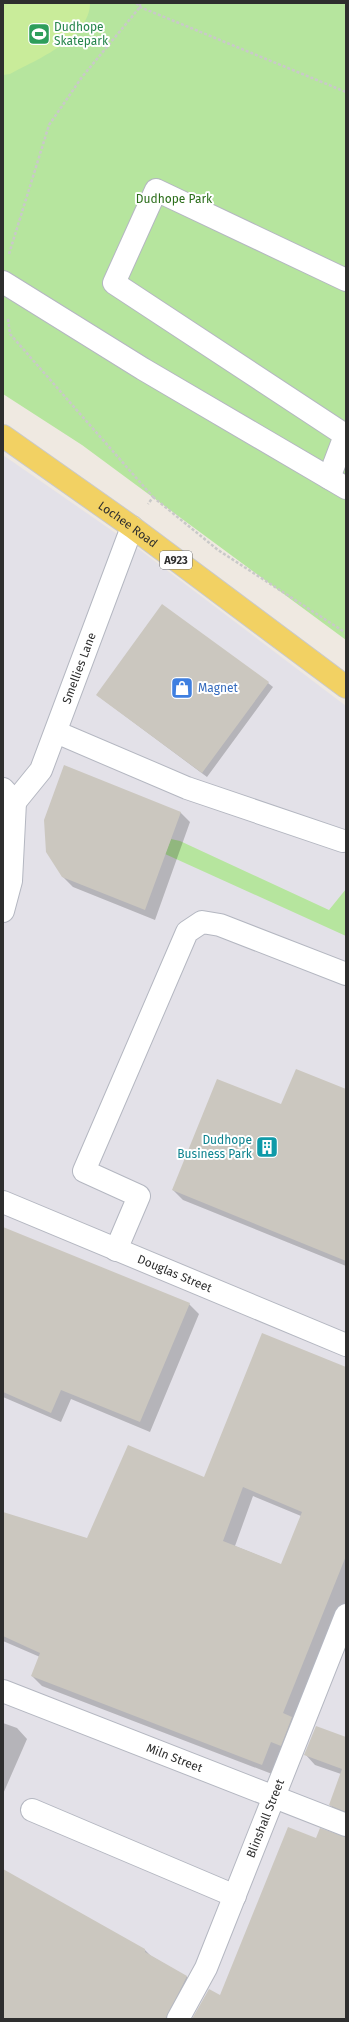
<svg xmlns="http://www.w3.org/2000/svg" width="349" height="2022" viewBox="0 0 349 2022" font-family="'Fira Sans',sans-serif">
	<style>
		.industrial { fill: #e3e1e8 }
		.green { fill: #b6e59e }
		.pitch { fill: #c9ec9a }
		.shadow { fill: #0003; fill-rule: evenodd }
		.building { fill: #cbc7bf; fill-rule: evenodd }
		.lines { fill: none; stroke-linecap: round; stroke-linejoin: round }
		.minor-casing { stroke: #b4b7c1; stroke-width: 24 }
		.major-casing { stroke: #c9c9c9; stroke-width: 24 }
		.path { stroke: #c9c9c9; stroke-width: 2.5; stroke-dasharray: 3 2; stroke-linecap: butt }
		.minor { stroke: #fff; stroke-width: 22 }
		.major { stroke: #f2d163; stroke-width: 22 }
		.labels { text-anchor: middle; stroke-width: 4; stroke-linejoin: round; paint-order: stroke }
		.shield { fill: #fff; stroke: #6d6d6d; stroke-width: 1 }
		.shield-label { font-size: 11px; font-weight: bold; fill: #2e2e2e }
		.leisure-label { font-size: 12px; fill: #27864d; stroke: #fff; text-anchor: start }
		.park-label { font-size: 12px; fill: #2c6e1b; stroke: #fff }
		.street-label { font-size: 12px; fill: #2e2e2e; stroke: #fff }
		.shop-label { font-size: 12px; fill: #366cbe; stroke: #fff; text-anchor: start }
		.culture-label { font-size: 12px; fill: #0d838f; stroke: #fff; text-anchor: end }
	</style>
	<rect width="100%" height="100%" fill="#efe9e1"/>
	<path class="industrial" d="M3,455l137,95 206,156v1313h-343z"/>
	<path class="green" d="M3,3h343v637l-264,-195 -79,-51z
		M171,839l9,2 149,69 17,-21v47l-181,-82z"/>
	<path class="pitch" d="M3,3h87c0,35 -54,57 -80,71l-7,1z"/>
	<path class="shadow" d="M268,683l5,4 -66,90 -110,-82z
		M180,812l10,10 -35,98 -82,-33 -10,-10z
		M346,1090v176l-163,-66 -10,-10 109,-84z
		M3,1228l186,76 10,10 -49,118 -79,-33 -10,23 -58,-25z
		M346,1368v241l-74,165 -230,-88 -10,-10 8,-19 -37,-16v-128l85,26 117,-61zM253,1496l48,20 -19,49 -47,-19z
		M3,1723l14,5 10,11 -24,55z
		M346,1738v79l-6,-2 -10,-10 11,-31 -26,-9 -10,-11z
		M3,1870l142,80 6,6 36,21 10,10 -18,32h-176z"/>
	<path class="building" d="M162,604l107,78 -67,91 -106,-78z
		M64,765l117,47 -36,98 -83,-33 -16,-25 -2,-32z
		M296,1069l50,20v172l-174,-71 45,-111 64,25z
		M3,1227l187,76 -50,119 -79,-32 -10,23 -48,-21z
		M262,1333l84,34v189l-63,157 9,4 -11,29 -10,-4 -9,23 -231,-89 9,-23 -37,-17v-124l84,26 41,-93 76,32zM243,1487l59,25 -21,52 -58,-23z
		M316,1726l30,11v75l-17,-7 13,-36 -38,-14z
		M288,1827l28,11 4,-10 26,9v182h-154l17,-30 11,6z
		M3,1869l142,80v3l42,24 -21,43h-163z"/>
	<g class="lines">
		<g class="minor-casing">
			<g id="minor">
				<path d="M3,282l140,87 203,119"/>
				<path d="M345,435l-231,-152 42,-93 190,90"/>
				<path d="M329,478l17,-45"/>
				<path d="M56,732l131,56 156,53"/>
				<path d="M3,789l12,13 -4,79 -8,30"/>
				<path id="s1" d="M15,802l26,-32 91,-243"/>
				<path id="s2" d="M3,1202l343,143"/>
				<path d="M116,1250l23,-54 -55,-25 103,-239 15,-10 18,3 126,49"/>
				<path id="s3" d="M3,1691l343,134"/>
				<path d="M32,1810l203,86"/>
				<path id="s4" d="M178,2019l28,-51 140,-353"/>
			</g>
		</g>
		<g class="major-casing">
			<g id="major">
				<path id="s5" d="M3,436l129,91 214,160"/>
			</g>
		</g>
		<path class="path" d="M136,3l4,4 206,85
			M9,254l40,-129 33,-48 58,-70v-4
			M8,319l2,15 143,163 -5,7
			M153,497l65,53 128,83"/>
		<use href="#minor" class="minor"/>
		<use href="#major" class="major"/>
	</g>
	<defs>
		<g id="stadium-square" transform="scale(1.15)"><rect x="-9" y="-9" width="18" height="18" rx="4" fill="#2e9e5b" stroke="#fff"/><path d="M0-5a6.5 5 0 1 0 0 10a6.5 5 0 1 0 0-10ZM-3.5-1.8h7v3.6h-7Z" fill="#fff"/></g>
		<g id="shop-square" transform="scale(1.15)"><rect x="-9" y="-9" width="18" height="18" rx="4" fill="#3f7fe0" stroke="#fff"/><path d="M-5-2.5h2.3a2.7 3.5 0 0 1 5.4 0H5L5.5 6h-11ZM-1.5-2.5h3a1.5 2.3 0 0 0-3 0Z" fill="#fff"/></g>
		<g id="building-square" transform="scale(1.15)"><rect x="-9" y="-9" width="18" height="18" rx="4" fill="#0f9aa8" stroke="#fff"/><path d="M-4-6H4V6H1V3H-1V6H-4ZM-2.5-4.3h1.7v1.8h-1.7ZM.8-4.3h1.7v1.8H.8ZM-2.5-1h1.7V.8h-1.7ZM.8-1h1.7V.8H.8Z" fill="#fff"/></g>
	</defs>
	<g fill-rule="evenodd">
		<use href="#stadium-square" x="39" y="34"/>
		<use href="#shop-square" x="182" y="688"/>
		<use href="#building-square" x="267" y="1147"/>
	</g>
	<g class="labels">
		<rect class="shield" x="160" y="551" width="32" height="18" rx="3"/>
		<g class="shield-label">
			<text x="176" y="564">A923</text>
		</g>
		<g class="leisure-label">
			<text x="54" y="31">Dudhope<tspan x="54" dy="14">Skatepark</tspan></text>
		</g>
		<g class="park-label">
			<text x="174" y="203">Dudhope Park</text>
		</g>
		<g class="street-label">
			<text dy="4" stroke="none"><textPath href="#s5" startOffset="153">Lochee Road</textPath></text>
			<text dy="4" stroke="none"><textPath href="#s1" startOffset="150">Smellies Lane</textPath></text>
			<text dy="4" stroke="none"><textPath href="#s2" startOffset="186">Douglas Street</textPath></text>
			<text dy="4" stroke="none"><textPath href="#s3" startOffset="184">Miln Street</textPath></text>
			<text dy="4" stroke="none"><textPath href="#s4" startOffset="219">Blinshall Street</textPath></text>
		</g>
		<g class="shop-label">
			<text x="198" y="692">Magnet</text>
		</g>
		<g class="culture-label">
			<text x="252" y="1144">Dudhope<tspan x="252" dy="14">Business Park</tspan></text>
		</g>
	</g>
	<rect width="349" height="2022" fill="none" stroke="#2e2e2e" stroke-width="8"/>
</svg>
